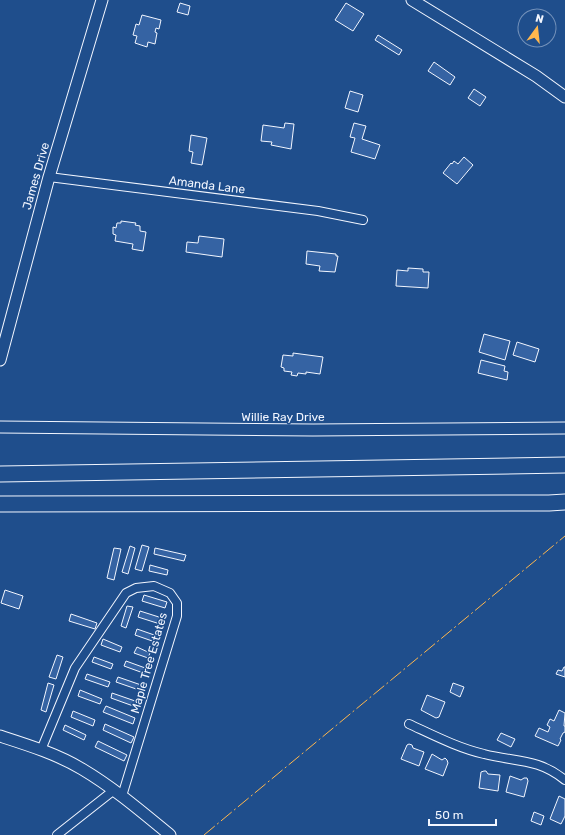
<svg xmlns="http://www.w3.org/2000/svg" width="565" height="835" viewBox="0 0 565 835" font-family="Rubik,sans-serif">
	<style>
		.building { fill: #3563a3; stroke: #f2f6ff }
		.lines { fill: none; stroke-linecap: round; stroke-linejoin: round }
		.street-casing { stroke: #f2f6ff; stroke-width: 10 }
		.secondary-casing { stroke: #f2f6ff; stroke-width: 13 }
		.highway-casing { stroke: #f2f6ff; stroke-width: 17 }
		.street { stroke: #1f4e8c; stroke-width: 8 }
		.secondary { stroke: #1f4e8c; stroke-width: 11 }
		.highway { stroke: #1f4e8c; stroke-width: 15 }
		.power { stroke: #ffb74d; stroke-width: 1; stroke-dasharray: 14 3 2 3; stroke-linecap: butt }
		.labels { text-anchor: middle; stroke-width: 3; stroke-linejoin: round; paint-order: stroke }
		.street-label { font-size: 12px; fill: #f2f6ff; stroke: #1f4e8c }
	</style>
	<rect width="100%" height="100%" fill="#1f4e8c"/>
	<path class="building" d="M180,3l10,3 -2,9 -11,-3z
		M346,3l18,11 -11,17 -18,-11z
		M142,15l19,5 -2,9 -3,-1 -1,4 2,1 -2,11 -7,-2 -1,5 -12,-4 2,-7 -4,-1 3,-11 3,1z
		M378,35l24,15 -3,5 -24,-15z
		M434,62l21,15 -5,8 -22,-14z
		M474,89l12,8 -6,9 -12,-8z
		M350,91l13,4 -5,17 -13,-4z
		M285,123l9,1 -3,25 -20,-4 1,-3 -11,-1 2,-16 21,3z
		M354,123l12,3 -4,13 18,6 -5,14 -24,-7 4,-14 -5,-1z
		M191,135l16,3 -5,27 -11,-2 2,-11 -4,-1z
		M464,157l9,8 -16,19 -14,-11 8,-10 1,1 2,-3 4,3z
		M121,221l15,2 -1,2 5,1v5l6,1 -3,19 -11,-2 1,-5 -18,-3 1,-6 -3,-1v-7l3,1 1,-5h4z
		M199,236l25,3 -2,18 -36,-5 1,-10 11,1z
		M307,251l29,3v2h2l-3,16 -16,-1 1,-5 -14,-2z
		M408,268l15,1v3h6l-1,16 -32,-2 1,-16 11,1z
		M484,334l26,7 -5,19 -26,-8z
		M517,342l22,7 -4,13 -22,-7z
		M293,353l30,4 -3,17 -14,-2v2l-8,-1 -1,3 -6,-1 1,-3 -8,-1v-3l-3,-1 2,-12 10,1z
		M481,360l24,6 -1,5 4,1 -1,8 -29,-7z
		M142,545l7,2 -7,24 -7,-2z
		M130,546l5,2 -7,26 -6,-2z
		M114,548l7,1 -7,31 -7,-2z
		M155,548l31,7 -2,6 -30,-7z
		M150,565l18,5 -1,5 -18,-4z
		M5,590l18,6 -4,13 -18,-6z
		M144,595l23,7 -2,6 -23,-7z
		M127,606l6,1 -7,21 -5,-2z
		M140,611l22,7 -2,6 -22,-7z
		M71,614l26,9 -2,6 -26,-8z
		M137,629l23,8 -2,6 -23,-8z
		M103,639l19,8 -2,5 -19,-7z
		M137,647l13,6 -2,5 -14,-5z
		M57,655l6,2 -7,22 -7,-2z
		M94,657l19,7 -2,5 -19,-7z
		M126,661l22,8 -2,5 -22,-8z
		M564,667h1v10l-9,-3 2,-4 4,1z
		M87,674l23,8 -2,5 -23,-8z
		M118,677l26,9 -2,5 -26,-9z
		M48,683l6,2 -8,27 -5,-2z
		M453,683l11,4 -4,10 -10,-5z
		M80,690l22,9 -2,5 -22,-8z
		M112,693l26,9 -2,5 -25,-9z
		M427,695l18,7 -6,15 -3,1 -15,-8z
		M106,706l29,12 -2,6 -30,-12z
		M559,710l6,3 -1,13h1v6l-2,1 -3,6 1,1 -3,6 -23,-10 4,-8 9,4 2,-5 -3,-2 3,-6 4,2z
		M73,711l22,9 -2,6 -22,-9z
		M105,724l29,13 -3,6 -28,-13z
		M65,725l21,10 -2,5 -21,-10z
		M501,733l14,6 -4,8 -14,-7z
		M98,741l29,14 -3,6 -29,-14z
		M409,744l3,1 1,3 11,4 -5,14 -18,-7 6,-14z
		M432,754l10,6 3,-2 2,2 1,3 -5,13 -18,-7z
		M484,771h2l2,3 12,1 -2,16 -19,-3 2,-16z
		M510,776l11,4 3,-2h3l1,3 -4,16 -18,-5z
		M559,796l6,3v17l-4,8 -11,-5z
		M534,812l10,4 -3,9 -10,-4z"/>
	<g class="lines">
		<g class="street-casing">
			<path id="street" d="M49,177l269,34 45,9
				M409,724c24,11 49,24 75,30 31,8 54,4 81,26
				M41,750l34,-82 51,-75 10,-5 18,-2 16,7 7,10v13l-55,180
				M57,835l57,-45"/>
		</g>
		<g class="secondary-casing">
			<path id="secondary" d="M412,0l124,76 29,21
				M0,360l49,-183 53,-177
				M0,427l313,3 252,-2
				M0,736c28,9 57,18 82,33 32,19 60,43 88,66"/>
		</g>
		<g class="highway-casing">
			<path id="highway" d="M0,474l565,-9
				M0,504l549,-1 16,-1"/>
		</g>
		<use href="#street" class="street"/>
		<use href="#secondary" class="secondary"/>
		<use href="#highway" class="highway"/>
		<path class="power" d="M204,835l361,-299"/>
	</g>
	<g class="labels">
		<g class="street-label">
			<text transform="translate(36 176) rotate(-74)" y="4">James Drive</text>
			<text transform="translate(207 185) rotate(7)" y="4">Amanda Lane</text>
			<text x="283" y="421">Willie Ray Drive</text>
			<text transform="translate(149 663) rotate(-74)" y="4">Maple Tree Estates</text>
		</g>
	</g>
	<g transform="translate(537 28) rotate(15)"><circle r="19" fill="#1f4e8c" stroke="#7391ba"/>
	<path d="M0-3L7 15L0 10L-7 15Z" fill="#ffb74d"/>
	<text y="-6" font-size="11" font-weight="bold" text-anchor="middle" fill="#f2f6ff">N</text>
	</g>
	<path d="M429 819v6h67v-6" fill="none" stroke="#f2f6ff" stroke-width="2"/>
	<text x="435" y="819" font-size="12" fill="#f2f6ff" stroke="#1f4e8c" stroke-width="3" paint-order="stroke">50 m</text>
</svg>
